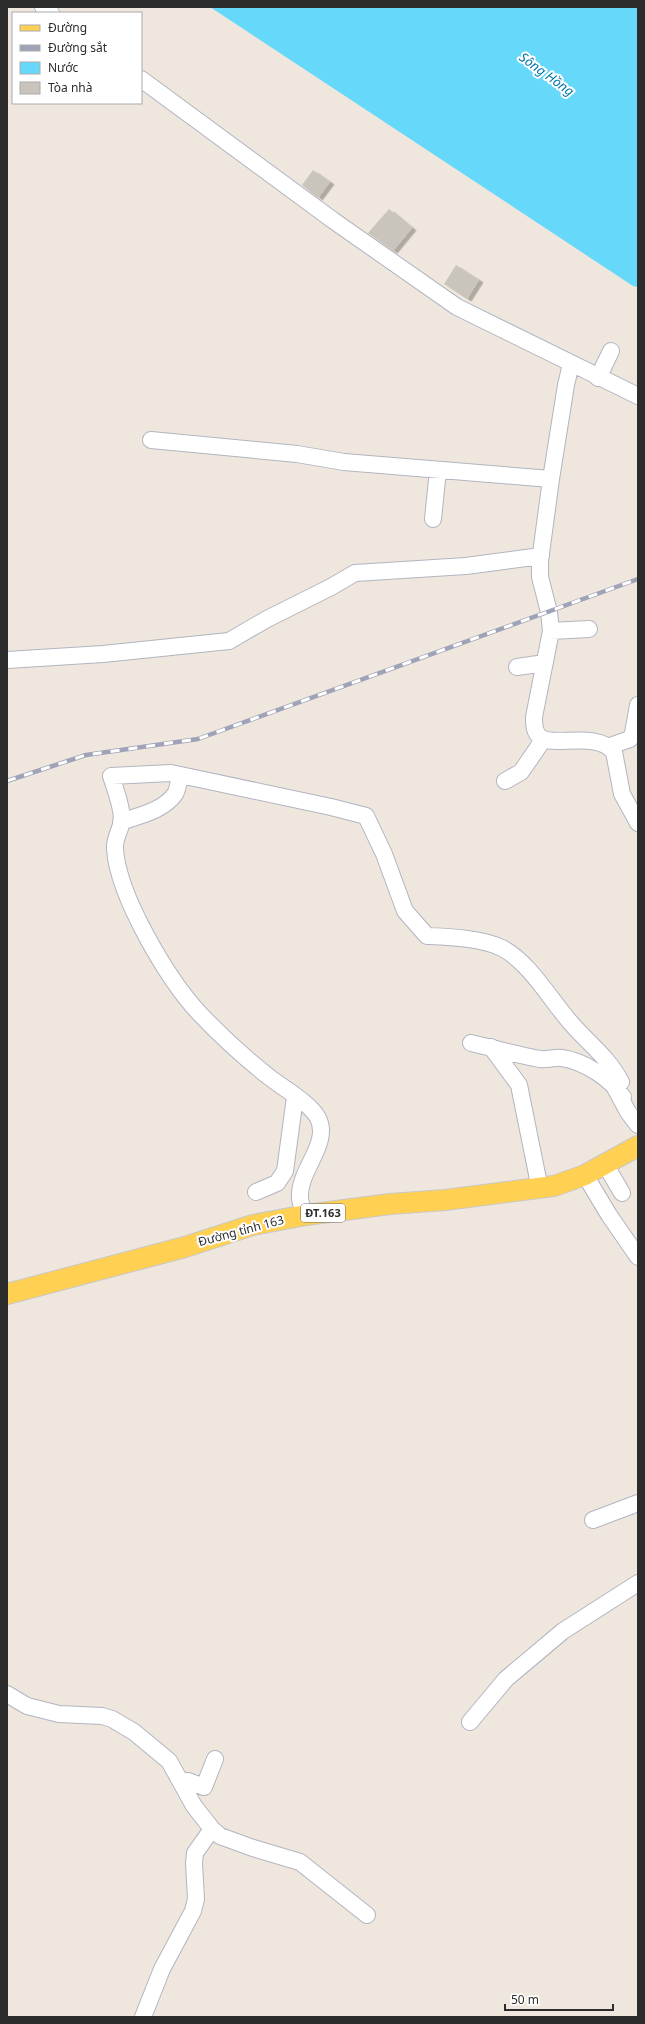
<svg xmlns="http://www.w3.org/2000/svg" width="645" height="2024" viewBox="0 0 645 2024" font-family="'Noto Sans',sans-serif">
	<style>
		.water { fill: #66d9fb }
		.building { fill: #cac5bc; filter: url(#shadow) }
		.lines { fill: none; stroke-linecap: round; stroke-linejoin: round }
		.minor-casing { stroke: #b1b5c1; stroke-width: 18 }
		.major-casing { stroke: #c8c8c8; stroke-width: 22 }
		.minor { stroke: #fff; stroke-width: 16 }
		.major { stroke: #ffd052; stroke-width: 20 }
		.rail-casing { stroke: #9fa3b8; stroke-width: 4.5 }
		.rail { stroke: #fff; stroke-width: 3; stroke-dasharray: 9; stroke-linecap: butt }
		.labels { text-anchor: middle; stroke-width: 4; stroke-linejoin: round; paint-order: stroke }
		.shield { fill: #fff; stroke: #6b6b6b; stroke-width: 1 }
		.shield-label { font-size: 11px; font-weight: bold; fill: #2c2c2c }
		.street-label { font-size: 12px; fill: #2c2c2c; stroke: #fff }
		.water-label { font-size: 13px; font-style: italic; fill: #0077ac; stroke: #fff }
	</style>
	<defs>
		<filter id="shadow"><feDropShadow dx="4.5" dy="2.5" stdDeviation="0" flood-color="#0004"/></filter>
	</defs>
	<rect width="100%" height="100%" fill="#efe7dd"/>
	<path class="water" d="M210,7h428v280l-5,-1z"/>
	<path class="building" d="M313,170l17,12 -12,16 -16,-13z
		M389,209l23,19 -19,23 -25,-18z
		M456,265l23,15 -12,19 -23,-15z"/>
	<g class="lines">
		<g class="minor-casing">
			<path id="minor" d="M43,7l8,6
				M141,79l193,142 123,86 181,89
				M571,364l-5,21 -15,94 -11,82v16l9,35 2,19 -17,86c0,6 0,13 4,18 10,15 57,-6 76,17l8,42 16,29
				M598,378l13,-27
				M151,440l146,14 47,8 207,17
				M433,519l5,-49
				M551,631l38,-2
				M7,660l96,-6 126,-13 38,-22 64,-32 24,-14 111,-7 75,-10
				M517,667l28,-4
				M610,746l20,-7 3,-6 5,-28
				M505,781l16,-9 22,-32
				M121,822c19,-7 42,-11 54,-28 3,-5 4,-13 5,-19
				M471,1043c23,5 46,12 69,16 7,1 15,-2 22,-1 22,3 49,21 61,39l-8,-9 13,24 10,13
				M491,1047l28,38 21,104
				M605,1164l17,29
				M585,1175l24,40 29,42
				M256,1192l21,-9 8,-12 10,-74
				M306,1215c-2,-5 -6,-11 -6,-17 -2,-28 31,-54 18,-80 -8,-15 -35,-30 -49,-41 -24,-19 -48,-41 -69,-63 -32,-34 -82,-118 -85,-165 -1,-11 6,-19 7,-29 0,-15 -7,-31 -11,-44l60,-3 160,34 35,9 18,38 21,57 22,25c23,1 55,2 75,12 27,14 48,51 68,74 17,20 39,36 51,60l-6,6
				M593,1520l45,-17
				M7,1694l20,12 32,8 43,2 10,3 22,13 35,29 25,45 18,23 8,7 33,12 47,14 67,53
				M470,1722l36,-43 57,-48 75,-48
				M181,1782l7,-1 16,6 11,-28
				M143,2017l19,-48 31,-58 3,-12 -2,-36 1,-10 17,-24"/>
		</g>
		<g class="major-casing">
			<path id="major" d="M7,1294l178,-47 68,-22 53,-10 84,-11 55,-4 109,-14 31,-11 53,-29"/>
		</g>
		<use href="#minor" class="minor"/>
		<use href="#major" class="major"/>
		<g class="rail-casing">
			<path id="rail" d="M7,781l79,-26 112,-16 440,-160"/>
		</g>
		<use href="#rail" class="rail"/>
	</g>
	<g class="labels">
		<rect class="shield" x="301" y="1204" width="44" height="18" rx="3"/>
		<g class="shield-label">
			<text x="323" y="1217">ĐT.163</text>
		</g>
		<g class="street-label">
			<text transform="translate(241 1231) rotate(-15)" y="4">Đường tỉnh 163</text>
		</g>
		<g class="water-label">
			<text transform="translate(547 74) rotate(36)" y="5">Sông Hồng</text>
		</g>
	</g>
	<rect width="645" height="2024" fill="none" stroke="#2c2c2c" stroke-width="16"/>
	<rect x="12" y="12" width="130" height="92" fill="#ffffff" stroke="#ababab"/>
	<rect x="20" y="25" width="20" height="6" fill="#ffd052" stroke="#ababab"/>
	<text x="48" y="32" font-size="12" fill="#2c2c2c">Đường</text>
	<rect x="20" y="45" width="20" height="6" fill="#9fa3b8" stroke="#ababab"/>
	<text x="48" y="52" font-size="12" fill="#2c2c2c">Đường sắt</text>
	<rect x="20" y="62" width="20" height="12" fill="#66d9fb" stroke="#ababab"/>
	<text x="48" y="72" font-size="12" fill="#2c2c2c">Nước</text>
	<rect x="20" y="82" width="20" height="12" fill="#cac5bc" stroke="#ababab"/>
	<text x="48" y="92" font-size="12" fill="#2c2c2c">Tòa nhà</text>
	<path d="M505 2004v6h108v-6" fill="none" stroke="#2c2c2c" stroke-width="2"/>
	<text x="511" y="2004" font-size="12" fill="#2c2c2c" stroke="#ffffff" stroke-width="3" paint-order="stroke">50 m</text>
</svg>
